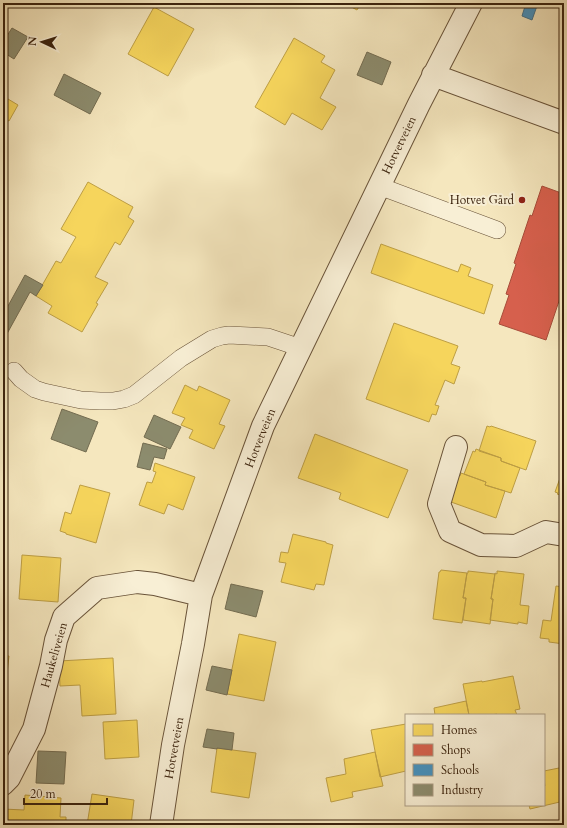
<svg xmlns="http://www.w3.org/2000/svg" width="567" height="828" viewBox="0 0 567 828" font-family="Cardo,serif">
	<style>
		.homes { fill: #f6d55c; stroke: #be9f44 }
		.shops { fill: #d6604d; stroke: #a74d3a }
		.schools { fill: #4393c3; stroke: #40718c }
		.industry { fill: #8c8c6e; stroke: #736c51 }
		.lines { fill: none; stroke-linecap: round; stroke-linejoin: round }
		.lane-casing { stroke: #695339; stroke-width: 18 }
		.street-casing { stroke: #695339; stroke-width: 24 }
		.lane { stroke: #f8efd5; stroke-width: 17 }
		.street { stroke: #f8efd5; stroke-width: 22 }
		.poi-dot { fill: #8f2418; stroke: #f8efd5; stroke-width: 1.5 }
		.labels { text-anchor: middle; stroke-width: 4; stroke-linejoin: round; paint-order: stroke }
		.street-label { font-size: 12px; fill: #3a220d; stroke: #f8efd5 }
		.poi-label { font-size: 12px; fill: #3a220d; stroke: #f8efd5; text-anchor: end }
	</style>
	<rect width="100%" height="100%" fill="#f5e7be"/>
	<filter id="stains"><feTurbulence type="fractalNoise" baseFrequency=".005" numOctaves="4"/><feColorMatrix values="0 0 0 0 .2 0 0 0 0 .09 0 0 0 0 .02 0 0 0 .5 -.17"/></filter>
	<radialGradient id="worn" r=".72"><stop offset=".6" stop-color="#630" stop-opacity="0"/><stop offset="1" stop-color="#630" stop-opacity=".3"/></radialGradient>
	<path class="homes" d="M344,3h17l-4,7z
		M154,7l40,22 -26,47 -40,-22z
		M294,38l31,18 -4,6 14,8 -15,28 16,9 -14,23 -30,-17 -7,12 -30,-18z
		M3,96l15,9 -9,16 -6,-3z
		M88,182l45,25 -5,10 6,4 -14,24 -5,-3 -20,35 13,6 -12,20 2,1 -16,28 -34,-19 4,-7 -16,-10 20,-35 5,2 15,-26 -15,-8z
		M381,244l77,28 3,-8 10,4 -3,8 25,9 -9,29 -113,-41z
		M394,323l64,23 -7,18 9,3 -6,17 -9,-4 -10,25 4,1 -3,9 -4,-1 -3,8 -63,-23z
		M185,385l12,6 2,-5 31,14 -11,24 6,2 -11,23 -25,-11 4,-8 -12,-5 4,-7 -13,-5z
		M487,426l3,1 1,-1 45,15 -10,29 -25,-9v-3l-22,-7z
		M315,434l93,36 -20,48 -49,-19 2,-6 -43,-15z
		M476,449l25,9v3l19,7 -9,25 -26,-8 1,-3 -22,-8 9,-23 2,1z
		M155,463l40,14 -12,33 -15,-6 -4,10 -25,-9 8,-23 5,1 4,-11 -3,-1z
		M564,467v29l-7,-2 1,-1 -3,-1z
		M461,473l25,9 -1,3 20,6 -9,27 -45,-16 6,-27 3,1z
		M80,485l30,8 -14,50 -30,-9v-1l-6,-2 5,-19 6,2z
		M293,534l33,8v1l7,2 -9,40 -8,-1 -2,6 -33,-8 5,-19 -7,-1 2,-10 7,1z
		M22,555l39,3 -3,44 -39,-3z
		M441,570l26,3 -4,25h3l-4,25 -29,-4 6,-47h1z
		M468,571l27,3 -4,25h2l-3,25 -27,-4 3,-22h-3l4,-25h1z
		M497,571l27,3 -4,31 9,1 -2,18 -9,-2v2l-28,-4 3,-21h-2l4,-26 2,1z
		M556,586l8,1v57l-15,-2v-3l-9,-1 3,-18 8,1z
		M239,634l37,8 -12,59 -37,-7z
		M3,656h6l-6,53z
		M113,658l3,56 -34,2 -2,-31 -20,1 -1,-25z
		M513,676l7,33 -5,1 2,5h-19l-1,-1 -6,1h-22l-6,-31 19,-3v1z
		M466,701l3,14h-34l-1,-7z
		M137,720l2,37 -34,2 -2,-37z
		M406,724v47l-26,6 -9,-47z
		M217,748l39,5 -7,45 -38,-6z
		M375,752l8,34 -31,6 1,5 -22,5 -5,-24 20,-4 -2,-15z
		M564,767v34l-34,8 -1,-4h15v-18l1,-1 -1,-6v-9z
		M92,794l42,6 -3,25h-44z
		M25,795l36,3 -1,19h6v8h-63v-16l21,1z"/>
	<path class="shops" d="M542,186l22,8v92l-18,54 -47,-16 10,-29 -3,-1 10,-30 -2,-1 16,-48 2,1z"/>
	<path class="schools" d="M526,3h12l-6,17 -10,-4z"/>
	<path class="industry" d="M12,28l16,9 -14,22 -11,-7v-10z
		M367,52l24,10 -9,23 -25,-10z
		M64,74l37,19 -11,21 -36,-19z
		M25,275l18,10 -7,11 -6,-4 -27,49v-38l5,3z
		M62,409l36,13 -12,30 -35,-13z
		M154,415l27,12 -11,22 -26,-12z
		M143,443l24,6 -3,10 -10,-2 -4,13 -13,-3z
		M231,584l32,7 -7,26 -31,-8z
		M212,666l20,4 -5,25 -21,-5z
		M207,729l27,4 -2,17 -15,-2v1l-14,-2z
		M38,751l28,1 -2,32 -28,-1z"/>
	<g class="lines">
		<g class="lane-casing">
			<path id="lane" d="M379,186l118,44
				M14,371l7,8 14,10 9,3 37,8 19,1h13l11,-2 10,-4 47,-37 31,-19 10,-3 7,-1 39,2 33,11"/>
		</g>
		<g class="street-casing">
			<path id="street" d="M433,75l131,48
				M456,447l-17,57 11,27 31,14 35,1 30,-14 18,3
				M3,784l6,-6 25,-49 17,-63 5,-26 8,-23 33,-29 40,-6 18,2 46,11
				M161,825l12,-80 20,-101 8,-49 62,-169 156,-322 52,-101"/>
		</g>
		<use href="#lane" class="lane"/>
		<use href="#street" class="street"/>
	</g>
	<circle class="poi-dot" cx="522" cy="200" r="4"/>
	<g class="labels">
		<g class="street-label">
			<text transform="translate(399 145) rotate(-64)" y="4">Hotvetveien</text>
			<text transform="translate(260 438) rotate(-68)" y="4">Hotvetveien</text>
			<text transform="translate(54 655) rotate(-74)" y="4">Haukeliveien</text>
			<text transform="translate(174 748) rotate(-80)" y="4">Hotvetveien</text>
		</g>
		<g class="poi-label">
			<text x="514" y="204">Hotvet Gård</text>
		</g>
	</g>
	<rect width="567" height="828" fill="none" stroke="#f5e7be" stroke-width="16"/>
	<rect x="4" y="4" width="559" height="820" fill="none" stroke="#3a220d" stroke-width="2"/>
	<rect x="8" y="8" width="551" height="812" fill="none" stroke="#3a220d"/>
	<rect x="405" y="714" width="140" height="92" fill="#f8efd5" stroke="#ac9d85"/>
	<rect x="413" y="724" width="20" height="12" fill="#f6d55c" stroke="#ac9d85"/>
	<text x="441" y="734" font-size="12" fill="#3a220d">Homes</text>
	<rect x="413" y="744" width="20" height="12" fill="#d6604d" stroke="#ac9d85"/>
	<text x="441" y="754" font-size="12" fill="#3a220d">Shops</text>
	<rect x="413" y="764" width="20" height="12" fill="#4393c3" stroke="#ac9d85"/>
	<text x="441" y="774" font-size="12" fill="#3a220d">Schools</text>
	<rect x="413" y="784" width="20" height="12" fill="#8c8c6e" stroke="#ac9d85"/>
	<text x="441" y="794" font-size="12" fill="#3a220d">Industry</text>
	<g transform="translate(42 42) rotate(274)" stroke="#f8efd5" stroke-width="3" paint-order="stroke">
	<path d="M0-3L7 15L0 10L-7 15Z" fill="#3a220d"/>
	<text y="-6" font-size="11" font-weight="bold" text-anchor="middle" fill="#3a220d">N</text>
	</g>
	<path d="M24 798v6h83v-6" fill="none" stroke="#3a220d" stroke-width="2"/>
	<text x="30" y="798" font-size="12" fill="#3a220d" stroke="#f8efd5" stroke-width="3" paint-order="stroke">20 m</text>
	<rect width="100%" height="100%" filter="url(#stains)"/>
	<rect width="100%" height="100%" fill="url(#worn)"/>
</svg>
